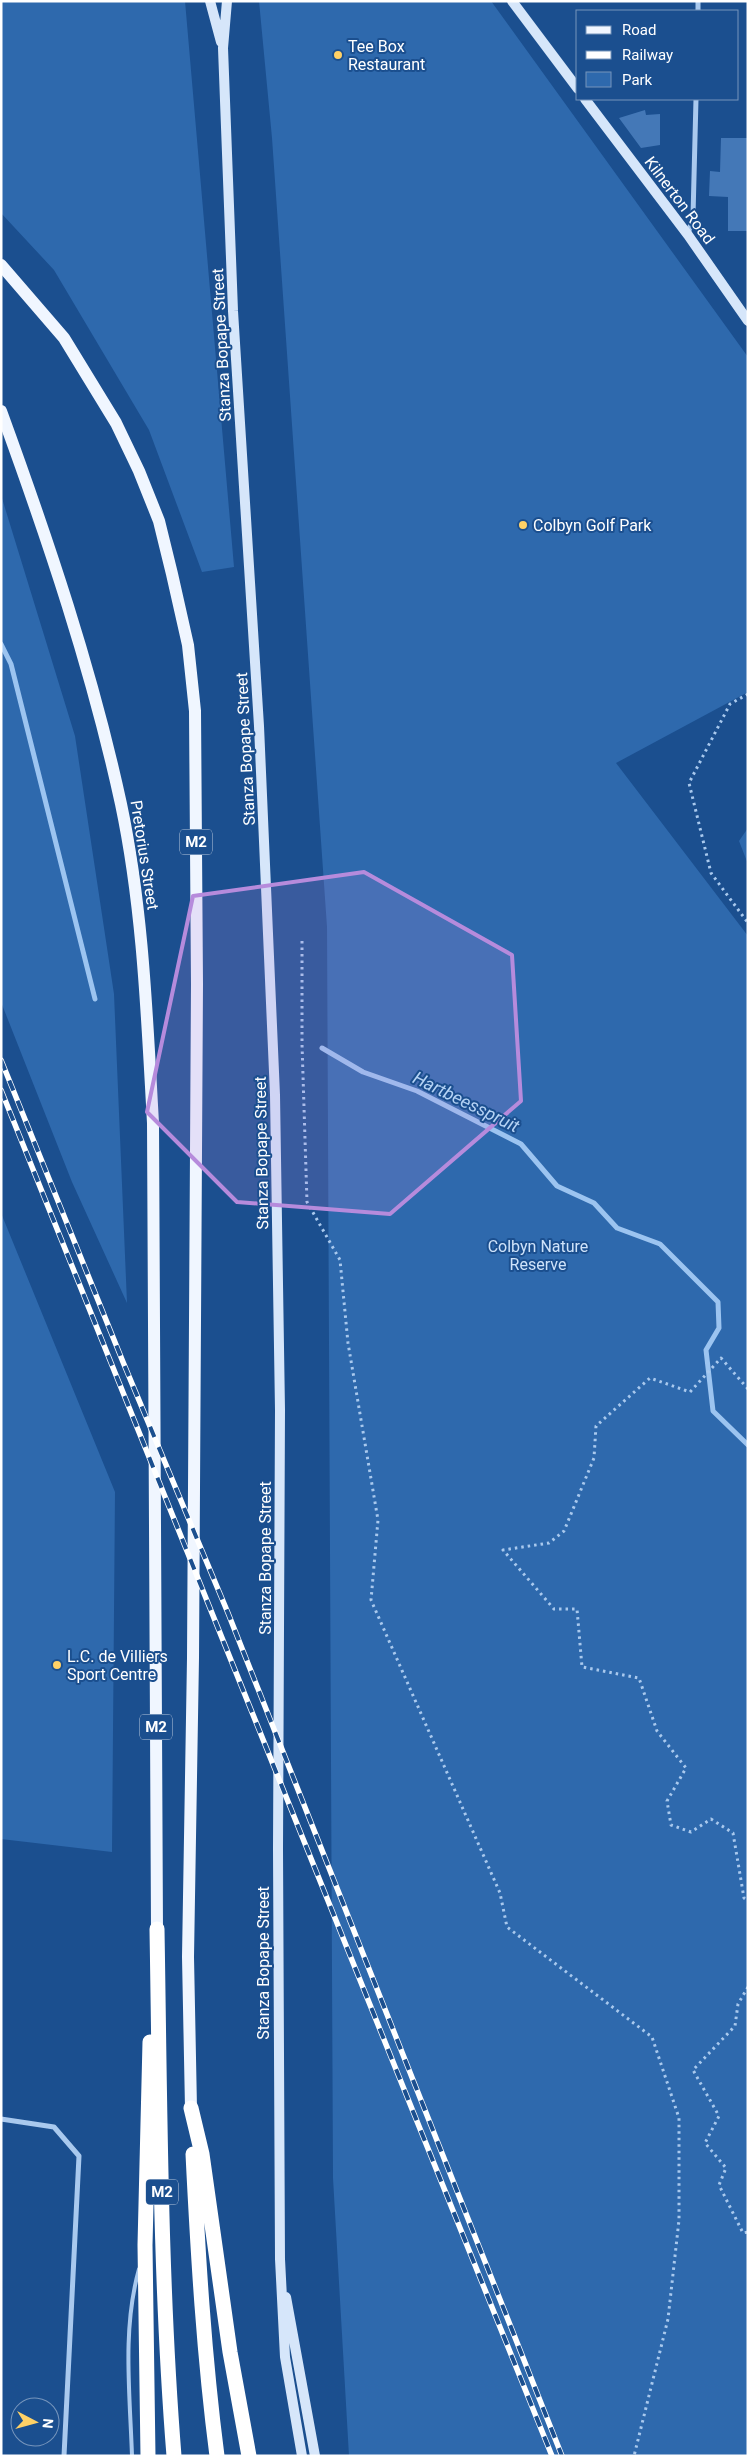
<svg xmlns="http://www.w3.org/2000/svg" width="749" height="2457" viewBox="0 0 749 2457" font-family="Roboto,sans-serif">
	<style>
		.green { fill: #2e69ad }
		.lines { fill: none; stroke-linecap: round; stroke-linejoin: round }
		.stream { stroke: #9cc4f0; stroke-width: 5 }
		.building { fill: #4478b7 }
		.path { stroke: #a9c9ee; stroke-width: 3; stroke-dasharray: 2.5 4; stroke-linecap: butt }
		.lane { stroke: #a9c9ee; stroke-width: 4 }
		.street { stroke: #a9c9ee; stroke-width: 5 }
		.secondary { stroke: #d6e6fa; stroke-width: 10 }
		.primary { stroke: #f0f6ff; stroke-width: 12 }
		.highway { stroke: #fff; stroke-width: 15 }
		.rail-casing { stroke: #fff; stroke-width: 5.5 }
		.rail { stroke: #1b4f8f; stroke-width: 4; stroke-dasharray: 11; stroke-linecap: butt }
		.marked { fill: #b68bdc; fill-opacity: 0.2; stroke: #b68bdc; stroke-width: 4; stroke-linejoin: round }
		.poi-dot { fill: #ffd166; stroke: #1b4f8f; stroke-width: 2 }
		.labels { text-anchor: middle; stroke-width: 4; stroke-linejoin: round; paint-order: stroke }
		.shield { fill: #1b4f8f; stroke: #bbcadd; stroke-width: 1 }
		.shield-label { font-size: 15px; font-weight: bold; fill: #fff }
		.poi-label { font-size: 16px; fill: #fff; stroke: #1b4f8f; text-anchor: start }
		.street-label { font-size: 16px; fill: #fff; stroke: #1b4f8f }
		.park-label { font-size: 16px; fill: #cfe3fa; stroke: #1b4f8f }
		.water-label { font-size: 18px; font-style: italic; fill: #b5d3f5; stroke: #1b4f8f }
	</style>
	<rect width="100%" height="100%" fill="#1b4f8f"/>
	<path class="green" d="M1,1h184l49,566 -32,5 -53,-142 -95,-160 -53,-57z
		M259,1h232l257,356v335l-132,71 132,173v1520h-399l-16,-278 -6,-1251 -55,-789z
		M1,495l74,241 39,258 13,309 -55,-121 -71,-180z
		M748,828v36l-9,-23z
		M1,1213l114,279 -3,360 -111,-13z"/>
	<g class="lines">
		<path class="stream" d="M1,644l10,20 84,335
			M322,1048l41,24 54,19 104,53 36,42 37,17 23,25 43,16 58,58 1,26 -13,22 7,61 35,34"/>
	</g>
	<path class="building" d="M645,110l1,5 14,-1v31l-19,3 -22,-30z
		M721,138h27v93h-20v-34l-19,-1 1,-25 10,1z"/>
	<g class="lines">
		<path class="path" d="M748,694l-18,10 -41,79 22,90 37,50
			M302,941v103l5,158 33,58 8,83 30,177 -7,80 129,293 7,34 145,110 27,81v102l-11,99 -34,137
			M748,1389l-27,-31 -31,34 -40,-14 -54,48 -2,32 -30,73 -15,12 -46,7 51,59h23l5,58 57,11 18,53 29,37 -19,33 4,24 20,7 20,-13 22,14 11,65 4,3
			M748,1987l-10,17 -3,22 -42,44 26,46 -14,27 21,25 -7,17 24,48 5,-1"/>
		<path class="lane" d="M132,2456c-2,-62 -10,-126 7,-187"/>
		<path class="street" d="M698,11v-10
			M688,234l5,-18 3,-117
			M1,2119l53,8 25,29 -15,300"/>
		<path class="secondary" d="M210,1l11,41
			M227,1l-4,47 10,263 26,415 16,369 5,315 -2,439 2,410 5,98 17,99
			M512,1l66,88
			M585,99l103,136 60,86
			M286,2297l29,159"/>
		<path class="primary" d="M1,265l63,73 52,85 23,48 20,50 13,53 16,71 7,66 2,273 -4,674 -5,299 3,151
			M1,411c47,129 91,259 120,393 22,104 26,213 32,319l4,806"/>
		<path class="highway" d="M157,1929c3,175 3,352 17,527
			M191,2108l11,46 28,198 19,104
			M193,2154c5,101 11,202 24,302
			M148,2456l-3,-211 5,-203"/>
		<g class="rail-casing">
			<path id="rail" d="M1,1060l122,302 105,251 334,843
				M1,1090l551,1366"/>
		</g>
		<use href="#rail" class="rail"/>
	</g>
	<path class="marked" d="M364,872l148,83 9,146 -131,113 -153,-12 -90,-90 46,-216z"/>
	<g class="poi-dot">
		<circle cx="338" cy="55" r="5"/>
		<circle cx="523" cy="525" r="5"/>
		<circle cx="57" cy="1665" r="5"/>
	</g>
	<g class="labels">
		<g class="shield">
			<rect x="180" y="829.5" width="32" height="25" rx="4"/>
			<rect x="140" y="1714.5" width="32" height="25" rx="4"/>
			<rect x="146" y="2179.5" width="32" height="25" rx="4"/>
		</g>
		<g class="shield-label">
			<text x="196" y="847">M2</text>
			<text x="156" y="1732">M2</text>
			<text x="162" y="2197">M2</text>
		</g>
		<g class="poi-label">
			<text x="348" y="52">Tee Box<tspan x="348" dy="18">Restaurant</tspan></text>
			<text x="533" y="531">Colbyn Golf Park</text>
			<text x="67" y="1662">L.C. de Villiers<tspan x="67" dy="18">Sport Centre</tspan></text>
		</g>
		<g class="street-label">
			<text transform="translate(680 200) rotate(53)" y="6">Kilnerton Road</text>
			<text transform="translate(221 345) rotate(-93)" y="6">Stanza Bopape Street</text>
			<text transform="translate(245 749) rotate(-93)" y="6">Stanza Bopape Street</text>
			<text transform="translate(145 855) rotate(81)" y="6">Pretorius Street</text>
			<text transform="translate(261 1153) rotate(-91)" y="6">Stanza Bopape Street</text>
			<text transform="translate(265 1558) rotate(-90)" y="6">Stanza Bopape Street</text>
			<text transform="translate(263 1963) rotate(-90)" y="6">Stanza Bopape Street</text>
		</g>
		<g class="park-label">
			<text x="538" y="1252">Colbyn Nature<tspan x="538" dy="18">Reserve</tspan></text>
		</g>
		<g class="water-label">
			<text transform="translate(466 1102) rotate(26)" y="6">Hartbeesspruit</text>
		</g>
	</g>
	<rect width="749" height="2457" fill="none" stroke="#ffffff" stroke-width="5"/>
	<rect x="576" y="10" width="162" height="90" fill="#1b4f8f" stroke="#7695bc"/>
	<rect x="586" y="26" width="25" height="8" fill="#f0f6ff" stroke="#7695bc"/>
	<text x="622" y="35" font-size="15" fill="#ffffff">Road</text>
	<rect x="586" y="51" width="25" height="8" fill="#ffffff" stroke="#7695bc"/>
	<text x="622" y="60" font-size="15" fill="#ffffff">Railway</text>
	<rect x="586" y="72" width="25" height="15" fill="#2e69ad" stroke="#7695bc"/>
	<text x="622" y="85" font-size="15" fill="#ffffff">Park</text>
	<g transform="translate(35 2422) rotate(96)"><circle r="24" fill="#1b4f8f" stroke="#7695bc"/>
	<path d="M0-4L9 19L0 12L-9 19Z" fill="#ffd166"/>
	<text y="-8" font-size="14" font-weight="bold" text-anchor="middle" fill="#ffffff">N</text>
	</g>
</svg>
